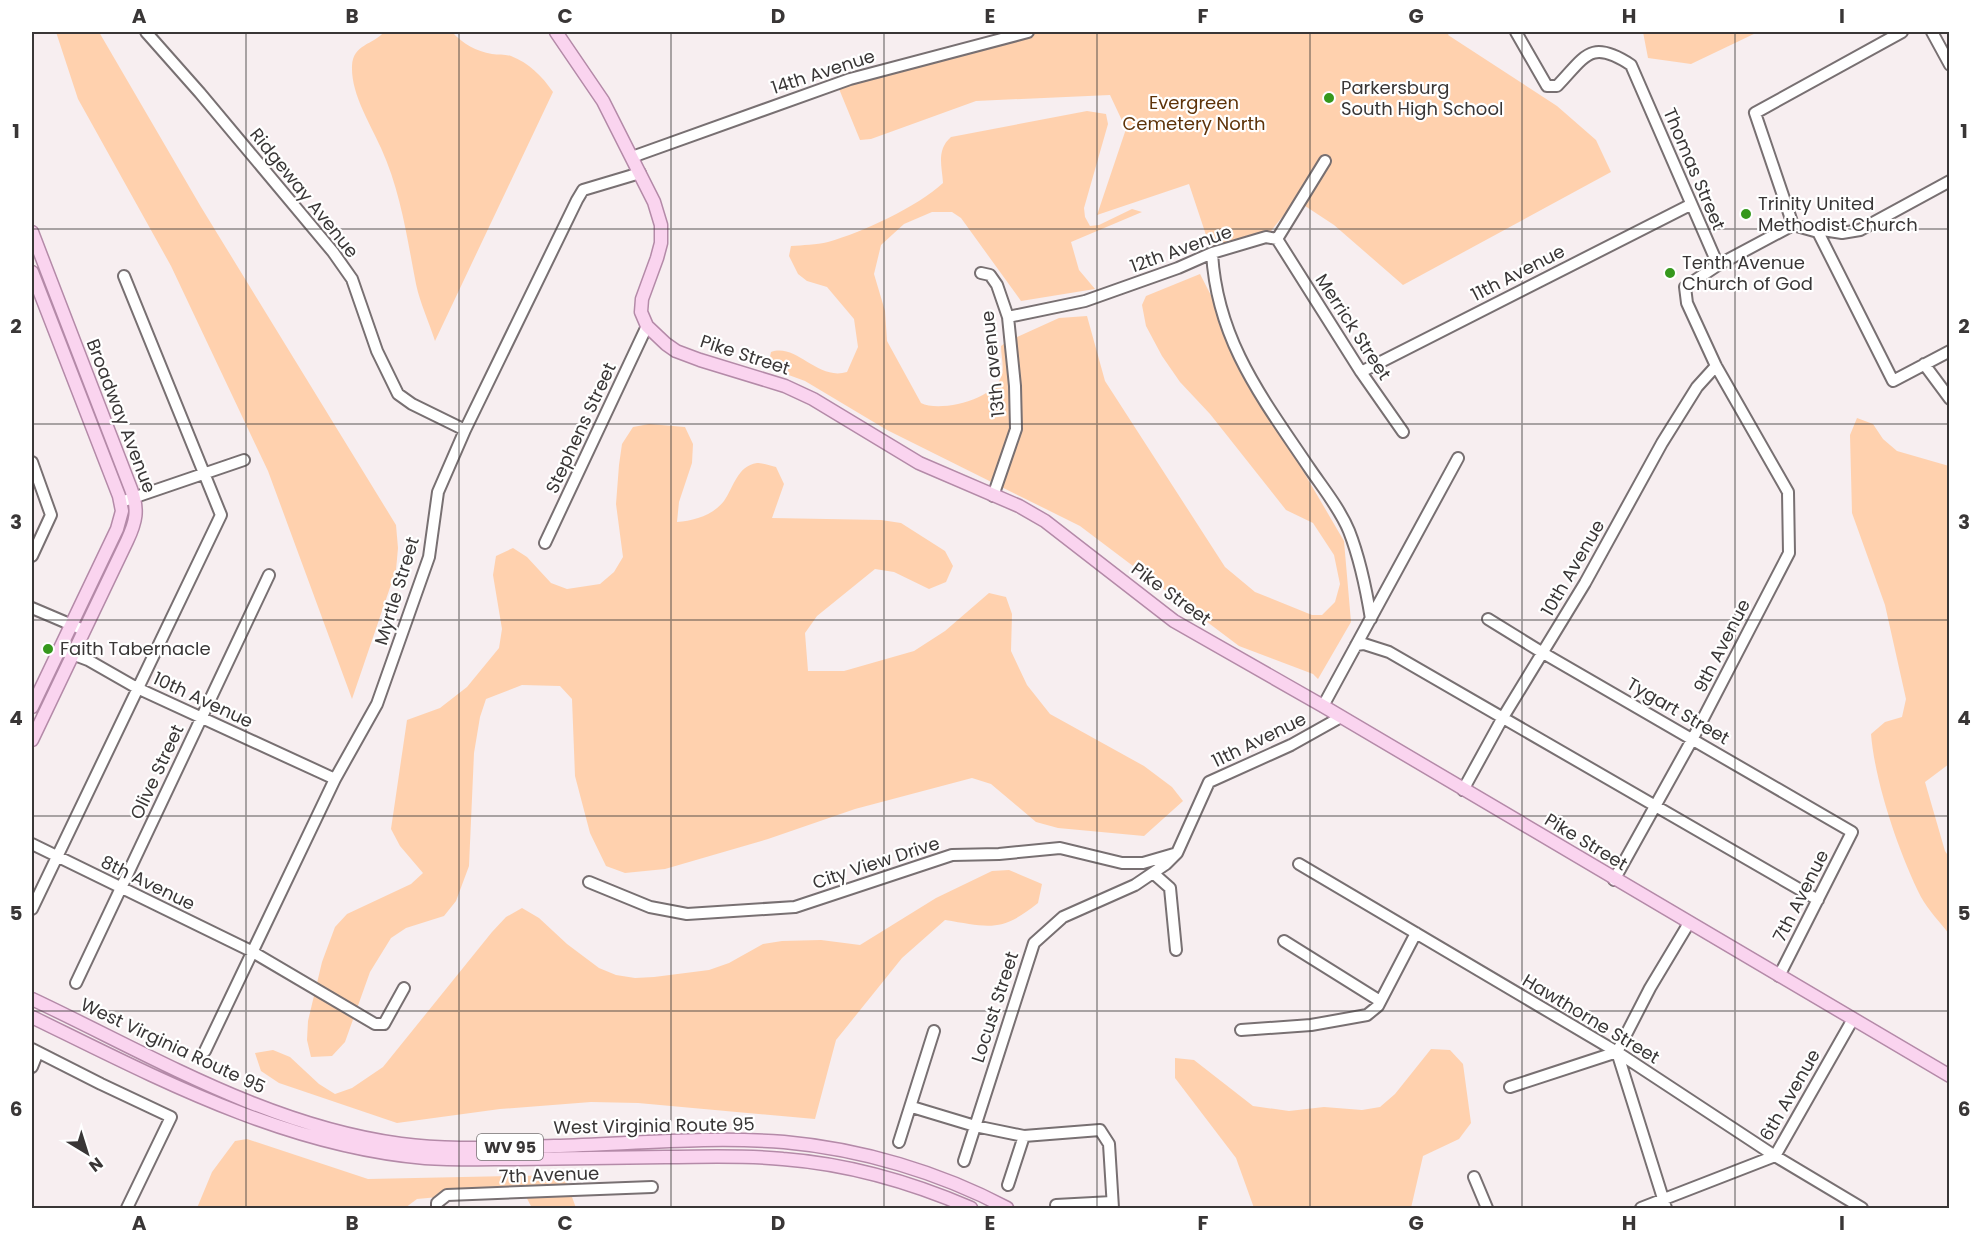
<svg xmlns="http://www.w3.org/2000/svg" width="1981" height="1240" viewBox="0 0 1981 1240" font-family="Poppins,sans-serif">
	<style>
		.green { fill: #ffd1ae }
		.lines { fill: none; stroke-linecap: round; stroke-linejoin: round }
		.minor-casing { stroke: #787072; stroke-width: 14 }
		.major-casing { stroke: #b48aa8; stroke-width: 15 }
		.minor { stroke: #fff; stroke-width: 10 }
		.major { stroke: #fad4ef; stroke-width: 12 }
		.grid { fill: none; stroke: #393636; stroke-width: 1.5; stroke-opacity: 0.55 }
		.poi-dot { fill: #36981d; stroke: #fff; stroke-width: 2 }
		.labels { text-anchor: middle; stroke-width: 4.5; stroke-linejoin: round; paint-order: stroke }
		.shield { fill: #fff; stroke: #747272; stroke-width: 1.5 }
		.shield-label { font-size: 16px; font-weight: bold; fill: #393636 }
		.street-label { font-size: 18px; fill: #393636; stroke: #fff }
		.poi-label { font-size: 18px; fill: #393636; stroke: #fff; text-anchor: start }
		.park-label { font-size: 18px; fill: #5e3309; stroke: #fff }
		.neatline { fill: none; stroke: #393636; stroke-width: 2 }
		.grid-label { font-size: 20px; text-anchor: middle; font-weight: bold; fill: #393636 }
	</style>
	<rect width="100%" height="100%" fill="#f7eef0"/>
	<path class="green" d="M56,32h43l102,175 195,318 2,23 -2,22 -44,129 -84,-228 -97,-205 -93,-167z
		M384,32h68c11,12 24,19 40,22 6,1 13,0 19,2 18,7 31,20 42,36l-118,249c-6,-19 -15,-38 -19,-57 -9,-46 -15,-92 -35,-136 -11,-25 -30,-54 -29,-82 1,-22 21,-21 32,-34z
		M1028,32h185l3,2 10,-2h224l-2,3 109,71 39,34 15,32 -208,113 -69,-60 -38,-25 -30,37 -54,16 -23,-69 -92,31 29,-86 -16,-34 -134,6 -105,38 -11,1 -23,-56z
		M1643,32h115l-67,32 -43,-6z
		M1087,111l19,3 2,10 -24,84 1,9 5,9 9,-1 33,-16 10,3 -71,30 8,28 16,19 -74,12 -60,-83 -9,-6h-20l-28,12 -23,21 -7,29 11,37 2,30 34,62c19,10 76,-4 81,-29 2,-8 -1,-19 -1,-28l7,-5 51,-23 28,-2 18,65 120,186 30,25 57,23h10l13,-13 5,-18 -6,-29 -21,-32 -27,-13 -76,-96 -30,-32 -18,-26 -16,-30 -4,-21 4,-9 54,-22 89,173 55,94 7,81 -33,57 -5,-5 -74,-28 -159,-120 -193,-96 -82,-49 -30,-11 -6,-9 2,-9c26,-9 46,29 76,20l11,-25 -4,-28 -27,-32 -20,-6 -9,-7 -9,-18 2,-10c12,-1 25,-1 37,-4 35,-10 89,-35 115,-59 -1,-17 -7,-33 8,-46z
		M1857,418l16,6 10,15 14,12 52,15v298l-24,18 20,69 4,6v77c-9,-12 -21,-24 -28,-37 -22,-44 -46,-114 -50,-163l14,-12 17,-5 4,-18 -21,-94 -33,-92 -2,-78z
		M649,424l36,3 8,17 -1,19 -13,39 -2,20c17,-1 36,-7 47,-21 10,-14 13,-35 33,-38 5,0 14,3 19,4l8,17 -12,34 109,2 20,3 44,28 8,15 -7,16 -17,7 -35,-17 -19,-3 -58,47 -12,17 3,38h36l70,-20 31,-20 44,-38 17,4 6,17 -1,37 16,34 23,29 94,52 28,21 11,14 -39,35 -86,-8 -22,-6 -45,-38 -19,-6 -117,31 -87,30 -103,30 -40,4 -19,-7 -16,-33 -15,-57 -3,-77 -12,-13 -38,-1 -36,14 -6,18 -6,36 -5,113 -13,35 -12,15 -38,12 -15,10 -21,34 -25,70 -13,14 -21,1 -4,-17 1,-19 14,-59 13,-35 12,-13 64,-30 12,-11 -23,-27 -9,-17 16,-109 33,-12 27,-21 32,-39 3,-19 -9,-54 3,-19 17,-8 14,9 24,26 16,6 33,-5 14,-12 9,-15 -7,-53 3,-39 3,-21 11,-17z
		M1009,870l33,14 -4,19c-37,30 -49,24 -93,17l-43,38 -66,82 -21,79 -177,-16 -47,-1 -91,7 -103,14 -118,-40 -18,-12 -6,-18 18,-3 17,7 29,27 16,10 17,-6 31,-21 109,-135 14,-15 16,-9 17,10 28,26 32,24 17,7 19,3 19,-1 55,-7 20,-7 34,-19 19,-3 39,-1 39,5 76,-47 56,-27z
		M1431,1049l19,1 13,14 8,59 -12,16 -36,17 -12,52h-157l-18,-50 -61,-80v-20l19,2 59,46 36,5 35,-4 38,3 18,-3 15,-13z
		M247,1139l121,40 196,-4 12,33h-44l-10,-19 -105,10 -12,9h-208l15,-36 23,-31z"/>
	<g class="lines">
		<g class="minor-casing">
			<path id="minor" d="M146,32l54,61 133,159 19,27 25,72 21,43 14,10 53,26
				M1516,32l31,54h10c28,-29 33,-48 74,-21l87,200
				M1932,32l18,33
				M632,157l218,-78 178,-47
				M1793,225l-38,-112 147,-81
				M1793,225l25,7 5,-2 19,3 18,-3 90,-49
				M1818,232l75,149 57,-30
				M1277,239l84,133 42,60
				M1212,253c5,88 51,146 98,216 13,19 30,40 39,62 11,28 17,57 22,88
				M981,273l9,2 7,10 11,32 7,69 1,43 -23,67
				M1008,317l77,-16 93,-33 34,-15 54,-16 11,2 48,-78
				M1924,364l26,35
				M1361,372l329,-167
				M32,462l19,53 -19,41
				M121,502l123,-42
				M545,543l102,-217
				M32,608l47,20
				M1488,619l55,34 309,179 -73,144
				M1356,645l8,-1 25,8 429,248
				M59,649l29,11 49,28 198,91
				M1323,706l135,-248
				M1463,790l39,-71 83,-136 77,-140 35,-56 19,-21
				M32,844l219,107 124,73h9l20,-36
				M1299,864l318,188 158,104 87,52
				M1153,873l17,15 6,62
				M1614,880l79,-142 96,-185 -1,-61 -72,-126 -29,-63 -2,-16 33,-22 75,-40
				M589,882l61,25 37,7 108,-7 157,-52 47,-1 61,-6 62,15h21l31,-9
				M32,909l189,-394 -97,-239
				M1284,941l96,60
				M76,983l193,-408
				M1241,1030l70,-5 56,-10 11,-9 38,-73
				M32,1049l69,35 70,33 -44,91
				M205,1051l130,-272 42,-75 52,-147 9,-65 27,-62 112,-230 6,-10 57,-17
				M1617,1052l49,156
				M32,1067l6,-15
				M1510,1087l107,-35 33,-64 39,-65
				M912,1107l63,19 49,10 76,-6 9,14 4,64
				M899,1142l35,-111
				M964,1161l70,-218 29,-26 72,-32 31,-21 11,-11 32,-71 82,-37 50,-28
				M1474,1177l13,31
				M1008,1185l16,-49
				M1056,1205l56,-3
				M437,1208v-5l10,-8 205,-8
				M1641,1208l134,-52 78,-137"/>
		</g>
		<g class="major-casing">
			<path id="major" d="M556,32l47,69 51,101 7,23v18l-4,15 -15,41 -1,13 6,14 19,18 10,7 24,9 85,26 28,13 106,64 100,43 26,15 129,100 149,85 627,370
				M32,232l99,257c8,21 5,33 -4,52l-95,199
				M32,272l87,224 3,15 -5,18 -85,178
				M32,999c119,56 235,127 369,145 50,7 102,3 153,2 76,-2 154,-10 230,-4 77,7 155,30 223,66
				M32,1017c125,61 252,129 393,141 31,2 62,1 93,1 49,-1 98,-1 147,-2 39,0 79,-2 118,2 65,5 128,23 188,49"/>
		</g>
		<use href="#minor" class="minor"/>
		<use href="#major" class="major"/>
	</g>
	<path class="grid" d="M246,32v1176M459,32v1176M671,32v1176M884,32v1176M1097,32v1176M1310,32v1176M1522,32v1176M1735,32v1176M32,229h1918M32,424h1918M32,620h1918M32,816h1918M32,1011h1918"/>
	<g class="poi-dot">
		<circle cx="1329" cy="98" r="6"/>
		<circle cx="1746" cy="214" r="6"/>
		<circle cx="1670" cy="273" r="6"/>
		<circle cx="48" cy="649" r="6"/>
	</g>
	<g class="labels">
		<rect class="shield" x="477" y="1134" width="66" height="26" rx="4.5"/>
		<g class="shield-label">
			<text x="510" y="1153">WV 95</text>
		</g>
		<g class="street-label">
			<text transform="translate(823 72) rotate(-18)" y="6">14th Avenue</text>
			<text transform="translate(1694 169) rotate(67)" y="6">Thomas Street</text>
			<text transform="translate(304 193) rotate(51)" y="6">Ridgeway Avenue</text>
			<text transform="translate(1181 249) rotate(-20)" y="6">12th Avenue</text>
			<text transform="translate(1518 273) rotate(-27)" y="6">11th Avenue</text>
			<text transform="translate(1353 327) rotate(57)" y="6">Merrick Street</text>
			<text transform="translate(745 355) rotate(18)" y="6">Pike Street</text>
			<text transform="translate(993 364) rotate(-96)" y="6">13th avenue</text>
			<text transform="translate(121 416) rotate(69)" y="6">Broadway Avenue</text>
			<text transform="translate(581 428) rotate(-65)" y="6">Stephens Street</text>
			<text transform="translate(1573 568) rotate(-60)" y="6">10th Avenue</text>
			<text transform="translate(397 591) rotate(-73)" y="6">Myrtle Street</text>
			<text transform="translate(1171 594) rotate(36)" y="6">Pike Street</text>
			<text transform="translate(1722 646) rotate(-63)" y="6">9th Avenue</text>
			<text transform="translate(203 700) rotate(25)" y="6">10th Avenue</text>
			<text transform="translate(1678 711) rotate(30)" y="6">Tygart Street</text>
			<text transform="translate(1259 740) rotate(-26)" y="6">11th Avenue</text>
			<text transform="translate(157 772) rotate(-65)" y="6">Olive Street</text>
			<text transform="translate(1586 842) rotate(31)" y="6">Pike Street</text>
			<text transform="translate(876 863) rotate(-18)" y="6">City View Drive</text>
			<text transform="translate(148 883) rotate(26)" y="6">8th Avenue</text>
			<text transform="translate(1801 896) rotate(-63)" y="6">7th Avenue</text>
			<text transform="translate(995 1007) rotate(-72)" y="6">Locust Street</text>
			<text transform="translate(1591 1019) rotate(31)" y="6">Hawthorne Street</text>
			<text transform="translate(173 1046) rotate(25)" y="6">West Virginia Route 95</text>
			<text transform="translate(1790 1095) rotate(-60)" y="6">6th Avenue</text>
			<text transform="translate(654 1126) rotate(-1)" y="6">West Virginia Route 95</text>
			<text transform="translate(549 1175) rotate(-2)" y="6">7th Avenue</text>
		</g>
		<g class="poi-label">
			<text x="1341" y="94">Parkersburg<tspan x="1341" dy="21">South High School</tspan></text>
			<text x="1758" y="210">Trinity United<tspan x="1758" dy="21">Methodist Church</tspan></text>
			<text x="1682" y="269">Tenth Avenue<tspan x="1682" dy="21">Church of God</tspan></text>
			<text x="60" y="655">Faith Tabernacle</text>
		</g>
		<g class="park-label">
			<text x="1194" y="109">Evergreen<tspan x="1194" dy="21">Cemetery North</tspan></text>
		</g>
	</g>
	<rect width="1981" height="1240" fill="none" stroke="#ffffff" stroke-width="66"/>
	<g transform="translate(87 1153) rotate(142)" stroke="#ffffff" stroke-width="4.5" paint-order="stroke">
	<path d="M0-4.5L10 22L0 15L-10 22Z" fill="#393636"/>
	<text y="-9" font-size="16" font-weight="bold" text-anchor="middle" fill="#393636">N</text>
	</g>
	<rect x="33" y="33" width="1915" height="1174" class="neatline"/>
	<g class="grid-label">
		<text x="139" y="23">A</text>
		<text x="352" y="23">B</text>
		<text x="565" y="23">C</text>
		<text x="778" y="23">D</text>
		<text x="990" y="23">E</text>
		<text x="1203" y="23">F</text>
		<text x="1416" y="23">G</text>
		<text x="1629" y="23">H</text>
		<text x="1842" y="23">I</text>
		<text x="16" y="138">1</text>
		<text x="1964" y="138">1</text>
		<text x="16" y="333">2</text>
		<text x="1964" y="333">2</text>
		<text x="16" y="529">3</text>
		<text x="1964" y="529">3</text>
		<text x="16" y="725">4</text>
		<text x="1964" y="725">4</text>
		<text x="16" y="920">5</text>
		<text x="1964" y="920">5</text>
		<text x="16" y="1116">6</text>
		<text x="1964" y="1116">6</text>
		<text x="139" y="1230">A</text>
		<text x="352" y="1230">B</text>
		<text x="565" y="1230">C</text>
		<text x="778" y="1230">D</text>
		<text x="990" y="1230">E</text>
		<text x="1203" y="1230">F</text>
		<text x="1416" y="1230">G</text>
		<text x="1629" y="1230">H</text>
		<text x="1842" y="1230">I</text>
	</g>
</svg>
